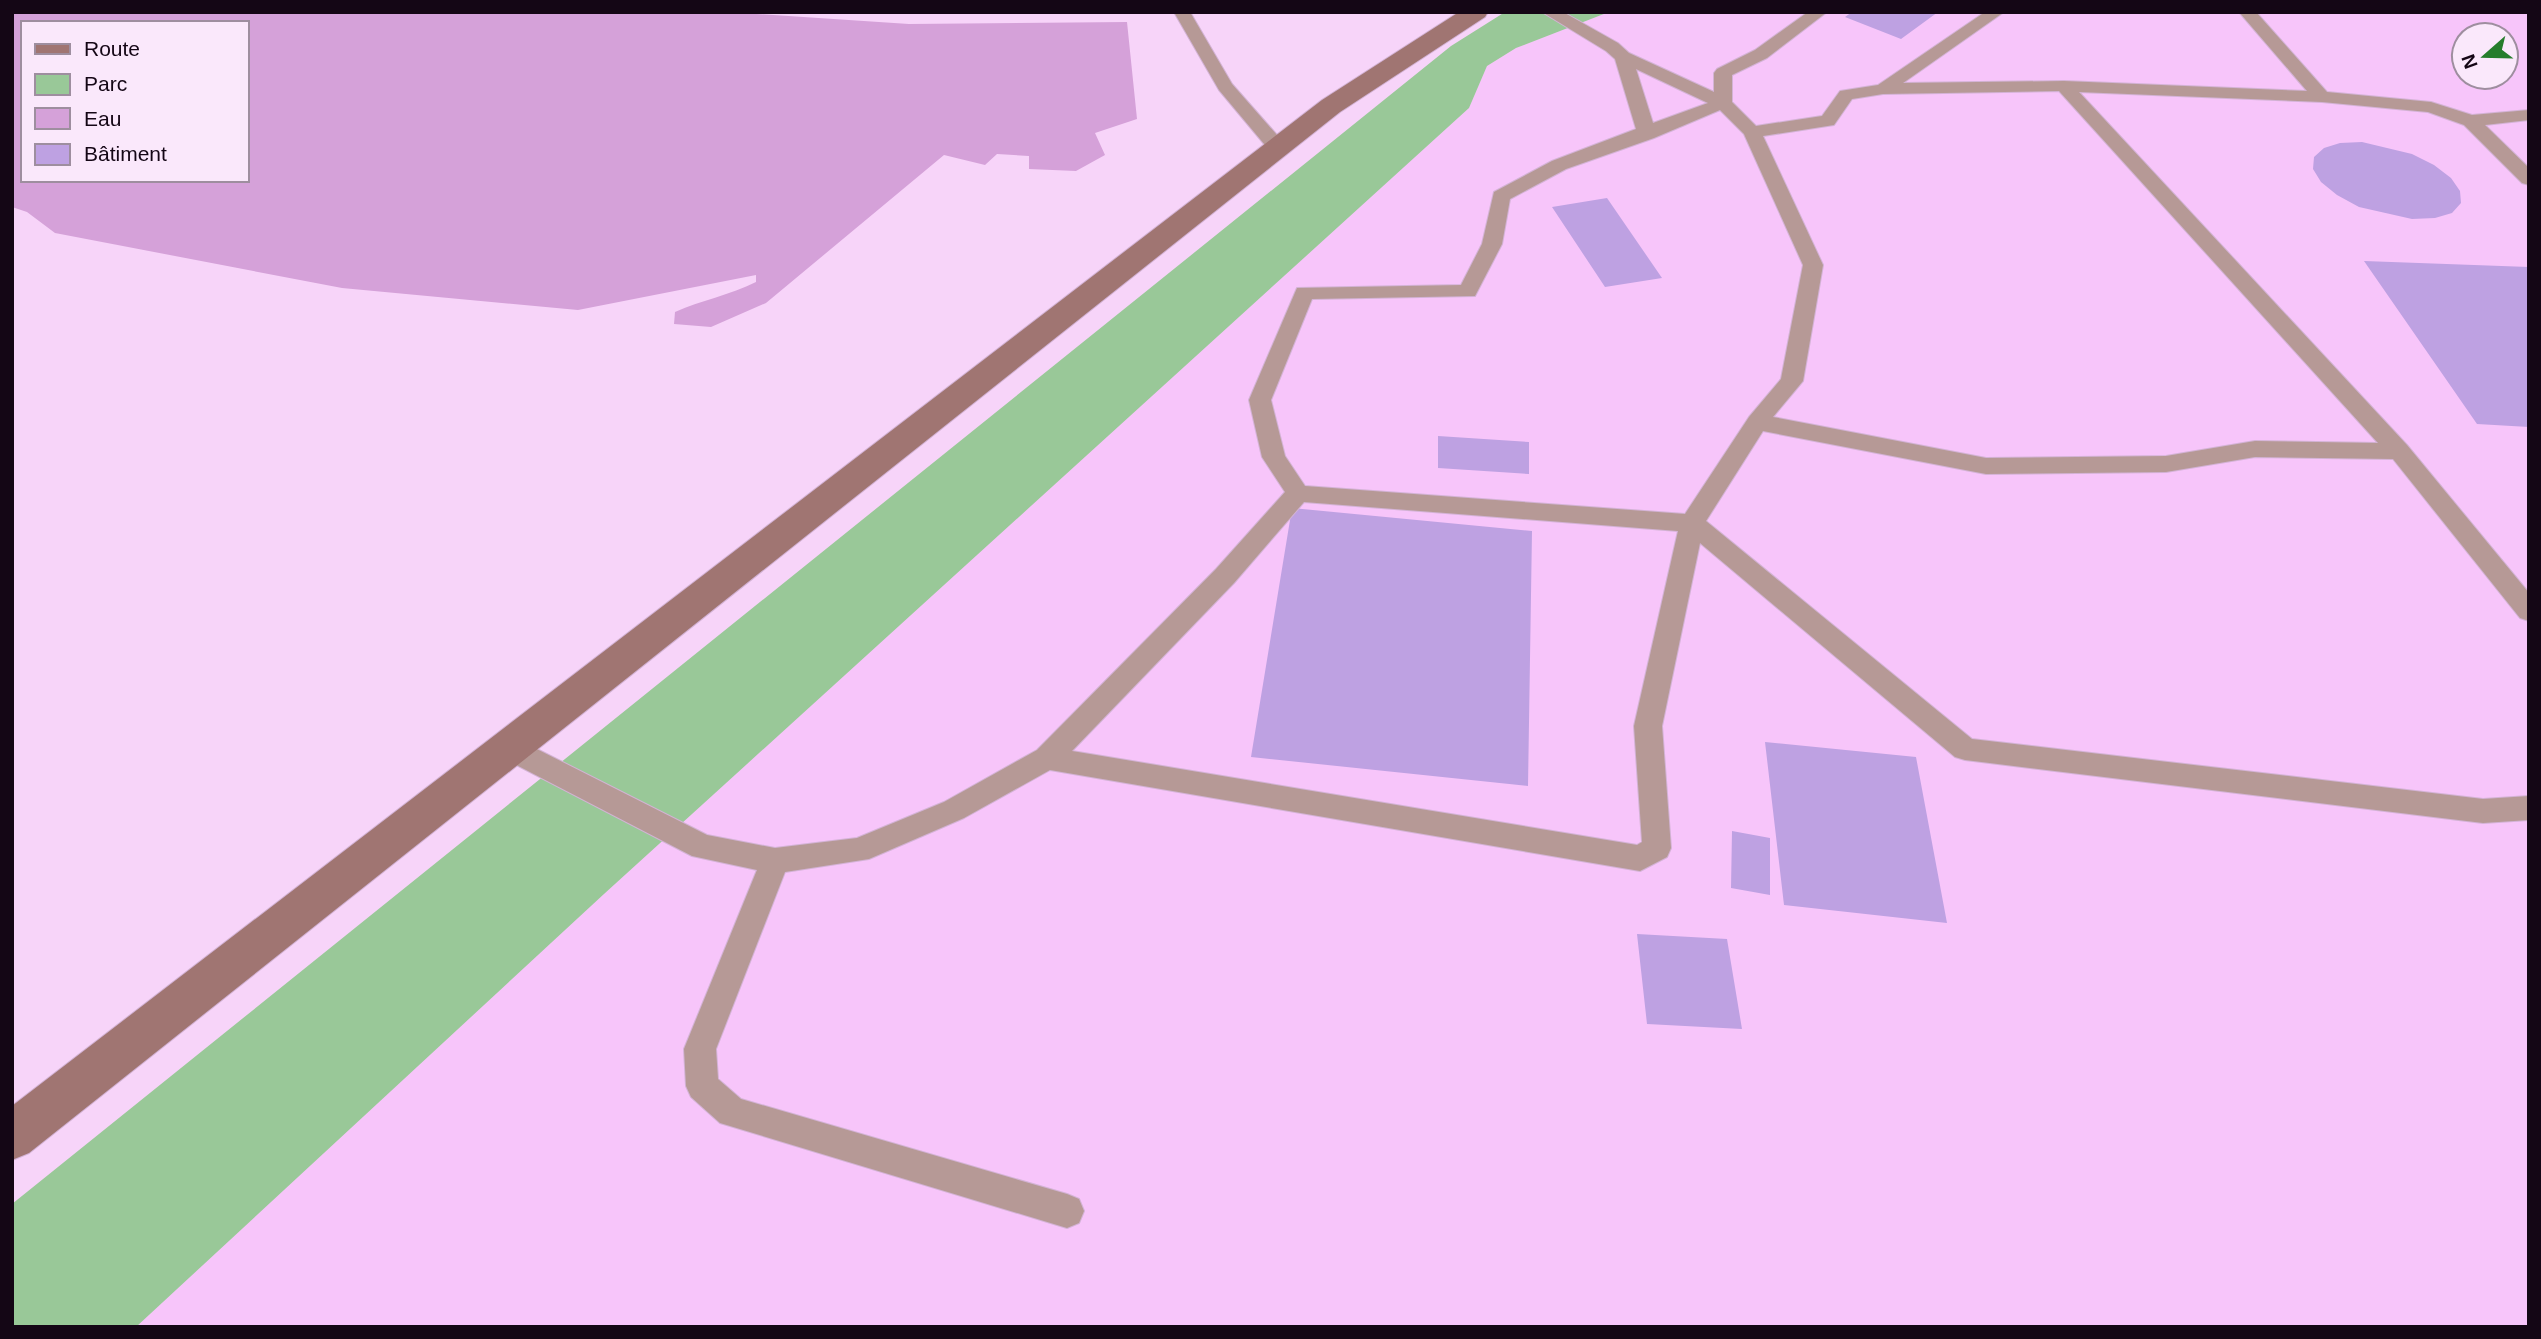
<svg xmlns="http://www.w3.org/2000/svg" width="2541" height="1339" viewBox="0 0 2541 1339" font-family="Helvetica,sans-serif">
	<style>
		.built { fill: #f7c5fa; fill-rule: evenodd }
		.green { fill: #99c898 }
		.water { fill: #d5a1d9; fill-rule: evenodd }
		.building { fill: #bea1e2 }
		.lines { fill: none; stroke-linecap: round; stroke-linejoin: round }
		.service-casing { stroke: #d3b3d5; stroke-width: 2 }
		.secondary-casing { stroke: #d3b3d5; stroke-width: 2 }
		.service { fill: #b69996; fill-rule: evenodd }
		.secondary { fill: #a07572; fill-rule: evenodd }
	</style>
	<rect width="100%" height="100%" fill="#f7d4f9"/>
	<path class="built" d="M1609,12h920v1315h-2393l468,-433 865,-786 18,-42 29,-18zM2464,35h42v42h-42z"/>
	<path class="green" d="M1505,12h104l-93,36 -29,18 -18,42 -865,786 -468,433h-124v-123l1439,-1158z"/>
	<path class="water" d="M12,12h715l182,12 218,-2 10,97 -42,14 10,22 -29,16 -47,-2v-13l-32,-2 -12,11 -41,-10 -178,148 -55,24 -37,-3 1,-12c27,-12 55,-17 81,-30v-7l-178,35 -236,-22 -287,-55 -28,-21 -15,-5zM23,23h224v157h-224z"/>
	<path class="building" d="M1852,12h86l-37,27 -56,-22z
		M2362,142l50,12 22,11 17,13 9,13 1,12 -9,10 -17,5 -23,1 -53,-12 -22,-12 -16,-13 -8,-13 1,-12 10,-9 16,-5z
		M1607,198l55,80 -57,9 -53,-80z
		M2364,261l165,6v160l-52,-3z
		M1438,436l91,6v32l-91,-6z
		M1292,508l240,23 -4,255 -277,-29z
		M1765,742l151,15 31,166 -163,-18z
		M1732,831l38,7v57l-39,-7z
		M1637,934l90,5 15,90 -95,-5z"/>
	<g class="lines">
		<g class="service-casing">
			<path id="service" d="M1174,12h16l42,72 52,59 2,4 -2,4h-14l-51,-61z
				M1542,12h21l55,31 11,10 85,39v-19l3,-4 38,-19 53,-38h19l-60,46 -35,17v27l24,24 66,-10 18,-25 38,-6 107,-73h19l-101,71 161,-2 243,10 -68,-79h17l71,80 104,10 41,13 57,-5v10l-44,5 44,43v17l-7,-2 -58,-58 -36,-13 -106,-10 -243,-10 328,353 122,148v28l-9,-3 -127,-159 -138,-2 -89,15 -180,2 -223,-43 -57,90 266,218 511,60 46,-3v24l-46,3 -518,-63 -10,-3 -255,-214 -38,183 9,122 -4,9 -27,14 -590,-101 -86,48 -95,41 -84,13 -69,177 2,30 23,20 326,95 12,5 5,12 -5,12 -12,5 -347,-105 -29,-26 -5,-11 -2,-37 73,-179 -65,-14 -193,-100 -4,-8 4,-8 10,-3 10,3 188,95 68,13 82,-10 87,-36 93,-52 179,-181 69,-77 -23,-35 -13,-57 48,-112 164,-3 21,-41 12,-52 58,-31 84,-32 -21,-70 -9,-8zM1636,69l72,34 -55,20zM2059,91l319,352 -123,-2 -89,15 -180,2 -213,-41 30,-36 20,-116 -60,-129 71,-11 18,-26 31,-5zM1720,110l24,24 59,131 -22,114 -32,38 -64,97 -380,-28 -20,-30 -14,-56 41,-101 163,-3 27,-52 8,-45 56,-30 88,-31zM1304,502l374,29 -44,195 8,116 -5,3 -565,-94 162,-168z"/>
		</g>
		<g class="secondary-casing">
			<path id="secondary" d="M1459,12h29l-3,5 -145,95 -1311,1041 -17,7v-54l1310,-1006z"/>
		</g>
		<use href="#service" class="service"/>
		<use href="#secondary" class="secondary"/>
	</g>
	<rect width="2541" height="1339" fill="none" stroke="#140615" stroke-width="28"/>
	<rect x="21" y="21" width="228" height="161" fill="#fae8fb" stroke="#9e8e9f" stroke-width="2"/>
	<rect x="35" y="44" width="35" height="10" fill="#a07572" stroke="#9e8e9f" stroke-width="2"/>
	<text x="84" y="56" font-size="21" fill="#140615">Route</text>
	<rect x="35" y="74" width="35" height="21" fill="#99c898" stroke="#9e8e9f" stroke-width="2"/>
	<text x="84" y="91" font-size="21" fill="#140615">Parc</text>
	<rect x="35" y="108" width="35" height="21" fill="#d5a1d9" stroke="#9e8e9f" stroke-width="2"/>
	<text x="84" y="126" font-size="21" fill="#140615">Eau</text>
	<rect x="35" y="144" width="35" height="21" fill="#bea1e2" stroke="#9e8e9f" stroke-width="2"/>
	<text x="84" y="161" font-size="21" fill="#140615">Bâtiment</text>
	<g transform="translate(2485 56) rotate(250)"><circle r="33" fill="#fae8fb" stroke="#9e8e9f" stroke-width="2"/>
	<path d="M0-5L12 26L0 18L-12 26Z" fill="#257d2c"/>
	<text y="-10" font-size="19" font-weight="bold" text-anchor="middle" fill="#140615">N</text>
	</g>
</svg>
